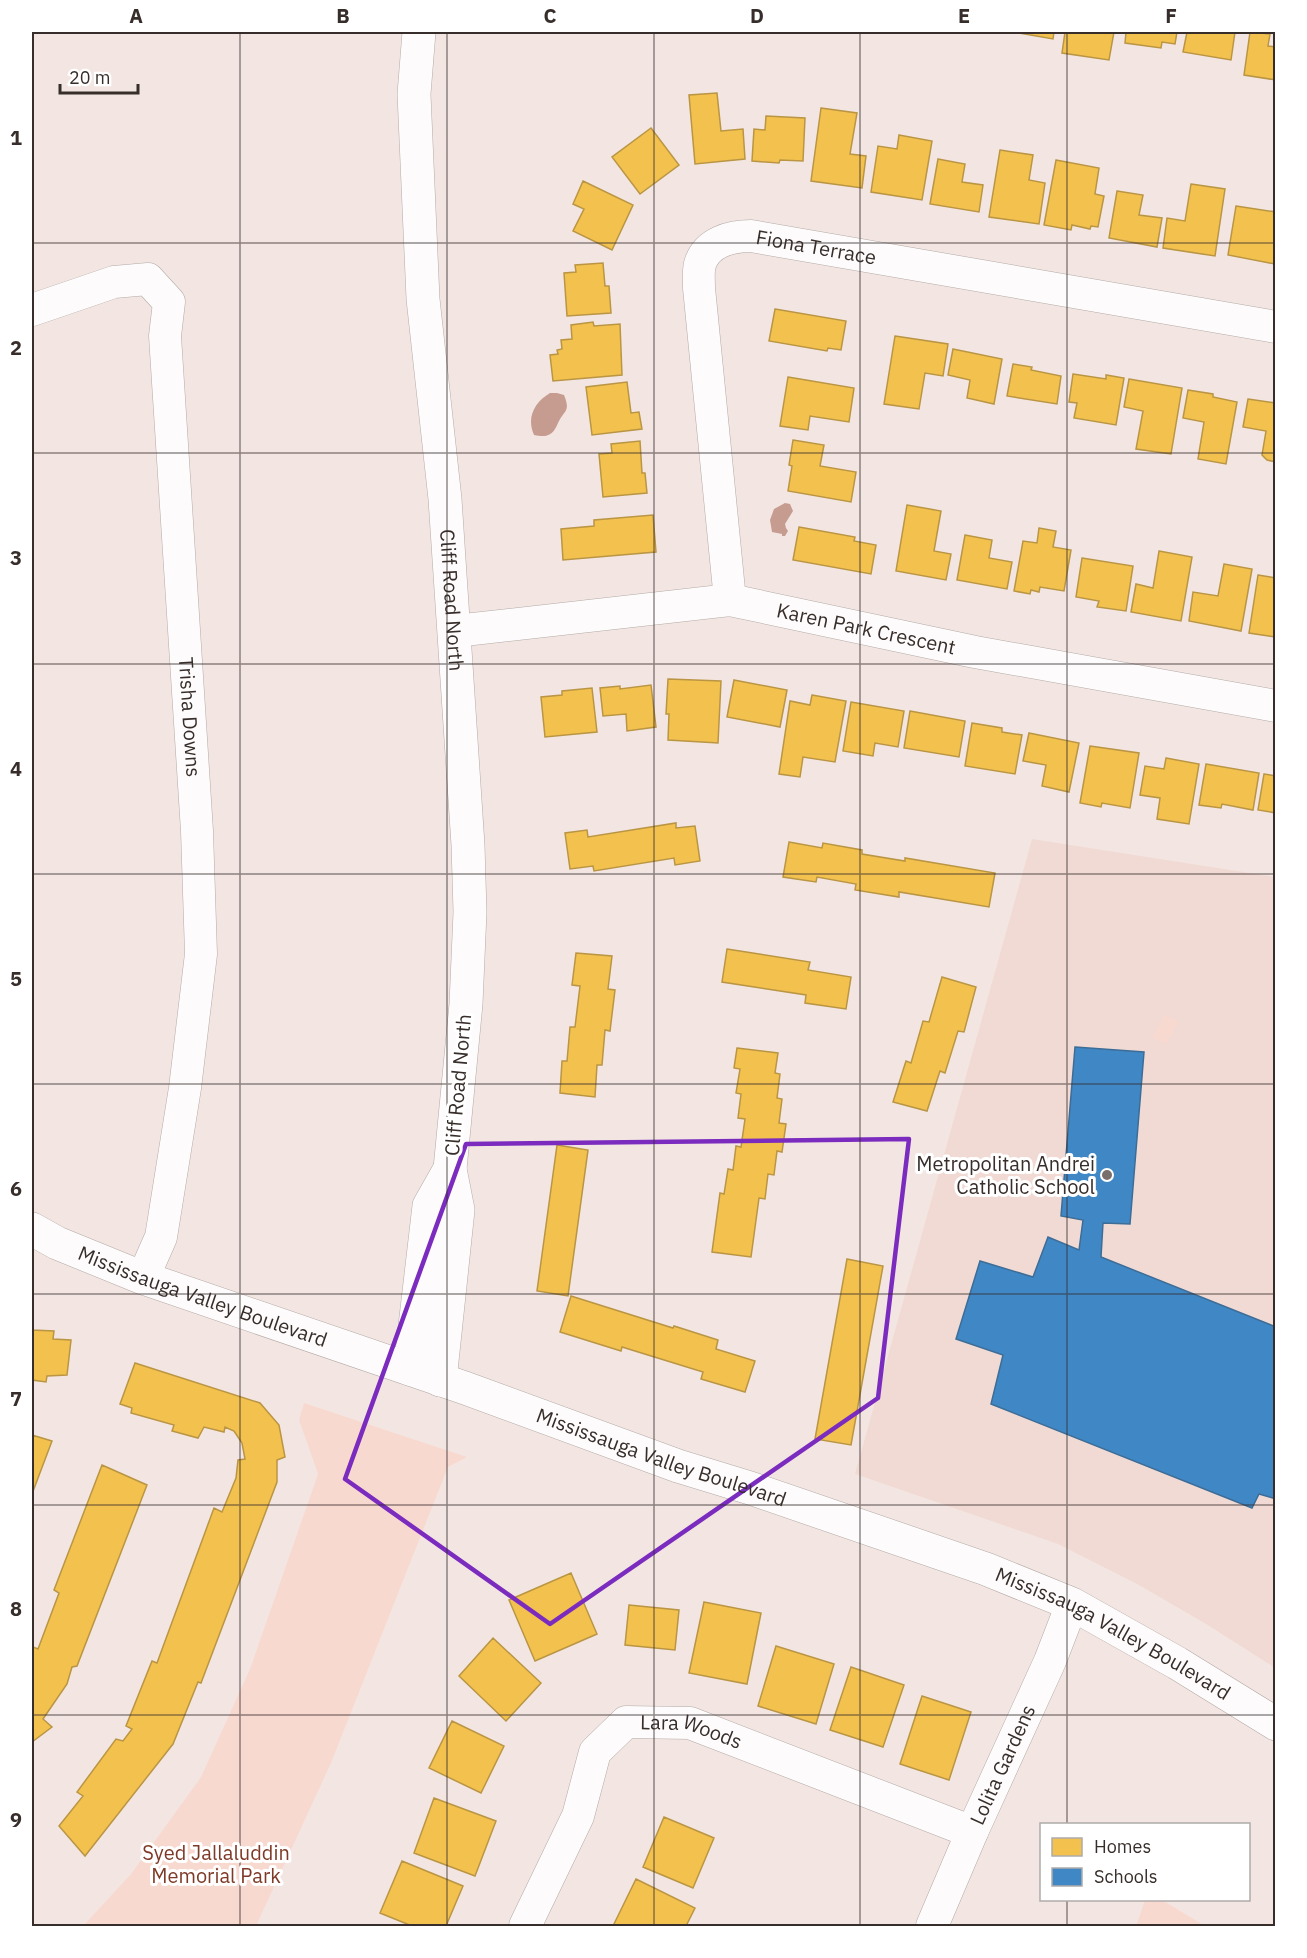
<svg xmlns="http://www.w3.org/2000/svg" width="1307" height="1958" viewBox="0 0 1307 1958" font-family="'IBM Plex Sans',sans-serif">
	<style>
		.built { fill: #f1dad4 }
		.green { fill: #f8d9d0 }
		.water { fill: #c69c91 }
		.homes { fill: #f2c14e; stroke: #ba9544; stroke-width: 1.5 }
		.schools { fill: #3f88c5; stroke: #3d6d97; stroke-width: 1.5 }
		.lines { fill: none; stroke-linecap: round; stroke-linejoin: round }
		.street-casing { stroke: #b3aaa7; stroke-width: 33 }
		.secondary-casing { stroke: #b3aaa7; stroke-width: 34 }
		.street { stroke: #fdfbfb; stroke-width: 32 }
		.secondary { stroke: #fdfbfb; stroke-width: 33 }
		.marked { fill: none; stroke: #7b2cbf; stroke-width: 4.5; stroke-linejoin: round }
		.grid { fill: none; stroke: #372e2b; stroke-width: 1.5; stroke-opacity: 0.55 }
		.poi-dot { fill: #796e6b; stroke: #fff; stroke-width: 2 }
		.labels { text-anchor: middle; stroke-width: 6; stroke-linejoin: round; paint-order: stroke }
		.street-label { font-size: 20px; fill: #372e2b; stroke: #fff }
		.poi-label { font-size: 20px; fill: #372e2b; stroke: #fff; text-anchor: end }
		.park-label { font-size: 20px; fill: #7f3a27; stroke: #fff }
		.neatline { fill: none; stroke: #372e2b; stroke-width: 2 }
		.grid-label { font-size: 20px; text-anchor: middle; font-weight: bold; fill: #372e2b }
	</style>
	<rect width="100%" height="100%" fill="#f3e6e2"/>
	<path class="built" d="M1032,839l243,38v791l-69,-44 -67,-39 -81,-41 -203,-70z"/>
	<path class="green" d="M1165,1015l13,7 -12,22 -13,-7z
		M304,1403l163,54 -19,10 -117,296 -75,163h-173l48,-52 70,-97 49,-108 68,-195 -19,-54z
		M1145,1900h17l43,26h-69z"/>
	<path class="water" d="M550,393h7l7,2c7,17 0,15 -6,28 -5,12 -10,15 -24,12 -8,-18 1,-33 16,-42z
		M785,503l5,1 3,7 -8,13 1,4 2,3 -3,5h-3v-2l-10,-2 -2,-12 4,-11z"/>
	<path class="homes" d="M1013,32h41l-1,7z
		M1065,32h49l-5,28 -47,-7z
		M1126,32h51l-2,12 -13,-2 -1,6 -36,-5z
		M1187,32h48l-4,28 -48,-8z
		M1250,32l20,2 -2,12 8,1v33l-32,-5z
		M717,93l4,38 22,-2 2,30 -50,5 -6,-69z
		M821,108l36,5 -7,41 16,2 -4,32 -51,-7z
		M766,116l39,2 -2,43 -23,-1 -1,3 -27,-2 2,-32 11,1z
		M651,128l28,37 -39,29 -28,-37z
		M899,135l33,6 -10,59 -51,-8 7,-46 19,3z
		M1000,150l33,5 -4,25 16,3 -6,41 -50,-7z
		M938,159l27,5 -3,18 21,3 -4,27 -49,-8z
		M1056,160l43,8 -4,26 9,2 -6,31 -7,-1 -1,3 -18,-4 -1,5 -27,-5z
		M583,181l50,24 -21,45 -39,-19 11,-22 -11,-5z
		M1191,184l34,5 -10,67 -52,-8 4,-30 18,3z
		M1117,191l26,4 -4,20 23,3 -5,29 -48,-9z
		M1236,206l40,6 -1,52 -47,-9z
		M603,263l2,23h4l2,27 -44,3 -3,-43 12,-1 -1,-7z
		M775,309l71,12 -5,29 -13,-2 -1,3 -58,-10z
		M593,322l1,4 26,-2 2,51 -69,6 -3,-26 8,-1 -1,-4 5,-1 -1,-9 11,-1 -1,-14z
		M895,336l53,8 -5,32 -18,-3 -6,36 -35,-5z
		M953,349l49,10 -8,45 -27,-6 3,-18 -22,-5z
		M1013,364l19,3 -1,3 30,6 -4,28 -50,-8z
		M1073,374l33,5v-4l18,3 -8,47 -42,-7 3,-15 -8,-1z
		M788,377l66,11 -5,34 -39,-6 -2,14 -28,-4z
		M1129,379l53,9 -11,66 -35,-5 7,-38 -19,-4z
		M627,382l4,31 8,-1 3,17 -50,6 -6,-48z
		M1188,390l25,4v3l24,5 -11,62 -28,-5 6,-37 -21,-4z
		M1248,399l28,4v59l-9,-2 -5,-5 4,-24 -23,-4z
		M793,440l31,5 -4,21 36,6 -5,30 -63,-11 4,-25 -3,-1z
		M640,441l2,32h3l2,20 -44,4 -4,-43 13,-1 -1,-9z
		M907,505l34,6 -7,40 17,3 -5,26 -50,-9z
		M653,515l3,37 -93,8 -2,-31 33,-3v-6z
		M799,527l56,10 -1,4 22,4 -5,29 -78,-14z
		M1039,528l17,3 -3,16 18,3 -7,41 -24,-4 -1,5 -8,-2 -1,4 -16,-3 9,-50 14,2z
		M965,535l27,5 -3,18 23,4 -5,27 -50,-9z
		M1159,551l33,6 -11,64 -50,-9 5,-28 17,4z
		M1082,558l51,8 -7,45 -29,-4 2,-6 -23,-4z
		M1224,564l28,5 -11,62 -52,-10 4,-29 25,4z
		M1258,575l18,3 -1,59 -26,-4z
		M668,679l53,2 -3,62 -50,-3 1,-26h-3z
		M734,680l53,10 -7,37 -53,-10z
		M651,685l5,42 -29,4 -1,-17 -23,2 -3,-28 20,-2v3z
		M592,688l5,44 -52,5 -4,-40 21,-2v-4z
		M812,695l34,6 -11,61 -32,-5 -3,20 -21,-3 11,-73 20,4z
		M851,702l53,9 -6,36 -23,-4 -2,13 -30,-5z
		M910,711l55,10 -6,36 -55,-9z
		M972,723l30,5v4l20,3 -7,39 -50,-8z
		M1029,733l50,10 -10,49 -27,-6 4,-21 -23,-4z
		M1090,746l49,7 -9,55 -28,-5 -1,4 -21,-4z
		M1166,758l33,6 -10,60 -32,-5 3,-21 -20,-3 5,-29 19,3z
		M1206,764l53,9 -6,37 -31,-6 -1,4 -22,-3z
		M1264,774l12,2v37l-18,-3z
		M676,823v5l19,-2 5,35 -25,4 -1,-7 -80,13 -1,-5 -23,3 -5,-36 22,-3 1,7z
		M789,842l33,6 1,-5 39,7v4l43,7v-3l90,15 -6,34 -90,-15v5l-44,-7 1,-6 -39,-7 -1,5 -33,-5z
		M727,949l83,13 -2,8 43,7 -5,32 -41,-6 1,-8 -84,-13z
		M576,953l36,3 -4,33 7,1 -5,41 -5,-1 -3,35h-5l-2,32 -35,-4 2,-32h5l3,-34h5l5,-41 -8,-1z
		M942,977l34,10 -12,45 -6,-1 -13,42 -5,-2 -13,40 -34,-9 13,-41 5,2 12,-42 6,1z
		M737,1048l41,5 -3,20 5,1 -3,24 5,1 -3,24 7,1 -4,28 -5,-1 -3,24 -6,-1 -3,25 -6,-1 -8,59 -39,-5 8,-59 4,1 4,-25 5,1 3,-24 5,1 4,-28 -7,-1 3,-24 -5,-1 4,-24 -6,-1z
		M557,1145l31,5 -20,146 -31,-5z
		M847,1259l36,7 -32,179 -36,-6z
		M571,1296l102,32 1,-2 44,14 -2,9 39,12 -10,31 -44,-13 2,-7 -81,-25 -1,4 -61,-19z
		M32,1322v8l22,1 -1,8 18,1 -4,35 -20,1 -1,6 -14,-2z
		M135,1363l125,40 19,22 6,32 -8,3v22l-76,201 -3,-1 -25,62 -88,112 -26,-30 24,-30 -6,-4 39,-53 7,2 9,-12 -6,-3 26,-65 5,2 57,-155 8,4 14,-34 2,-18 7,-1 -3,-16 -8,-12 -9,-4 -1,5 -20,-5 -6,11 -26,-7 2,-6 -43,-12 1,-5 -12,-4z
		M32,1435l20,6 -20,53z
		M102,1465l45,20 -70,181 -5,1 -5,17 -24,35 9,8 -20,15v-91l1,-4 5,2 21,-56 -5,-3z
		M571,1573l26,61 -62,27 -26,-61z
		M704,1602l57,11 -14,71 -58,-11z
		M629,1605l50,5 -4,40 -50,-5z
		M493,1638l48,45 -35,38 -47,-45z
		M776,1646l58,18 -18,60 -58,-18z
		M851,1667l53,18 -21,62 -53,-17z
		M922,1696l49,16 -22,68 -49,-16z
		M452,1721l52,25 -23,47 -52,-25z
		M434,1798l62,23 -21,55 -61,-23z
		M664,1817l50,21 -21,50 -50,-21z
		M402,1861l61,25 -17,40h-34l-32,-13z
		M636,1879l59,29 -9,18h-73z"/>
	<path class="schools" d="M1075,1047l69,5 -14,172 -27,-1 -2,34 175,70v172l-17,-5 -7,14 -261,-104 12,-49 -47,-16 24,-78 53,16 15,-40 31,13 4,-30 -22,-4z"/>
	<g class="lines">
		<g class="street-casing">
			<g id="street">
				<path id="s1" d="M32,310l82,-28 34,-3 21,23 -4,34 32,495 4,123 -16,134 -24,149 -18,41"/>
				<path id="s2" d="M730,600l-31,-312c0,-7 -1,-17 1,-24 7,-22 31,-28 51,-28l525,91"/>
				<path id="s3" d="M455,631l275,-31 245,52 301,54"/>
				<path id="s4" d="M525,1926l53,-110 17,-64 31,-30 64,1 282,109"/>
				<path id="s5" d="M932,1926l40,-94 78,-171 22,-57"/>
			</g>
		</g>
		<g class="secondary-casing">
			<g id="secondary">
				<path id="s6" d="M419,32l-5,62 9,205 22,200 23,346 2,67 -4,92 -16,165 8,41 -18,170"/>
				<path id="s7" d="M32,1229l25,14 86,35 322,110 213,78 72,22 236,81 86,35 105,59 99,61"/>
				<path d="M410,1369l19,-163 21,-37"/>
			</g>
		</g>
		<use href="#street" class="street"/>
		<use href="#secondary" class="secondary"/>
	</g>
	<path class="marked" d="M909,1139l-31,259 -328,226 -205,-145 121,-335z"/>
	<path class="grid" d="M240,32v1894M447,32v1894M654,32v1894M860,32v1894M1067,32v1792M32,243h1244M32,453h1244M32,664h1244M32,874h1244M32,1084h1244M32,1294h1244M32,1505h1244M32,1715h1244M1067,1900v26"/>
	<circle class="poi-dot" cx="1107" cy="1175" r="6"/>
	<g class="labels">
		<g class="street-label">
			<text dy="7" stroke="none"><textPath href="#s2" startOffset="466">Fiona Terrace</textPath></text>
			<text dy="7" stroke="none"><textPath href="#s6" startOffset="570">Cliff Road North</textPath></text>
			<text dy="7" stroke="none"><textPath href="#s3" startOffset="416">Karen Park Crescent</textPath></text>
			<text dy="7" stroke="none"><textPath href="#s1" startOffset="568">Trisha Downs</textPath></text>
			<text transform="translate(458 1085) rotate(-85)" y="7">Cliff Road North</text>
			<text dy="7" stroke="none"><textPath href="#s7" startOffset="184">Mississauga Valley Boulevard</textPath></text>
			<text dy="7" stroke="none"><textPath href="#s7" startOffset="670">Mississauga Valley Boulevard</textPath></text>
			<text dy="7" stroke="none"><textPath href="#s7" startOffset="1156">Mississauga Valley Boulevard</textPath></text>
			<text dy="7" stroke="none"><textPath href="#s4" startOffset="298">Lara Woods</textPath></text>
			<text dy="7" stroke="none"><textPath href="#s5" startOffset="176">Lolita Gardens</textPath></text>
		</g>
		<g class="poi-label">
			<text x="1095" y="1171">Metropolitan Andrei<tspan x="1095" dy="23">Catholic School</tspan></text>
		</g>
		<g class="park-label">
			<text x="216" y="1860">Syed Jallaluddin<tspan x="216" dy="23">Memorial Park</tspan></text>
		</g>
	</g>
	<rect width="1307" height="1958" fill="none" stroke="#ffffff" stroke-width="66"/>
	<rect x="1040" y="1823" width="210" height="78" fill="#ffffff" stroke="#afabaa" stroke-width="1.5"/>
	<rect x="1052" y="1838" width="30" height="18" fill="#f2c14e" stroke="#afabaa" stroke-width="1.5"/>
	<text x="1094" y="1853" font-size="18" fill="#372e2b">Homes</text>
	<rect x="1052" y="1868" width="30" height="18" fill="#3f88c5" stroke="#afabaa" stroke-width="1.5"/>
	<text x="1094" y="1883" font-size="18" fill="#372e2b">Schools</text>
	<path d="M60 84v9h78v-9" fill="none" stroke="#372e2b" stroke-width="3"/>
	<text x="69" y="84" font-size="18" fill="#372e2b" stroke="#ffffff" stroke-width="4.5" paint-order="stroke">20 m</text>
	<rect x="33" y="33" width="1241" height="1892" class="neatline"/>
	<g class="grid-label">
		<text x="136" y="23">A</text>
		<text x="343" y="23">B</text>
		<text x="550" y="23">C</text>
		<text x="757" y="23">D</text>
		<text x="964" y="23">E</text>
		<text x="1171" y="23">F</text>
		<text x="16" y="145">1</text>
		<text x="16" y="355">2</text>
		<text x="16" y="565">3</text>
		<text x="16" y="776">4</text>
		<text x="16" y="986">5</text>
		<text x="16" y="1196">6</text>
		<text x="16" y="1406">7</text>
		<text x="16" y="1616">8</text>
		<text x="16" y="1827">9</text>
	</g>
</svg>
